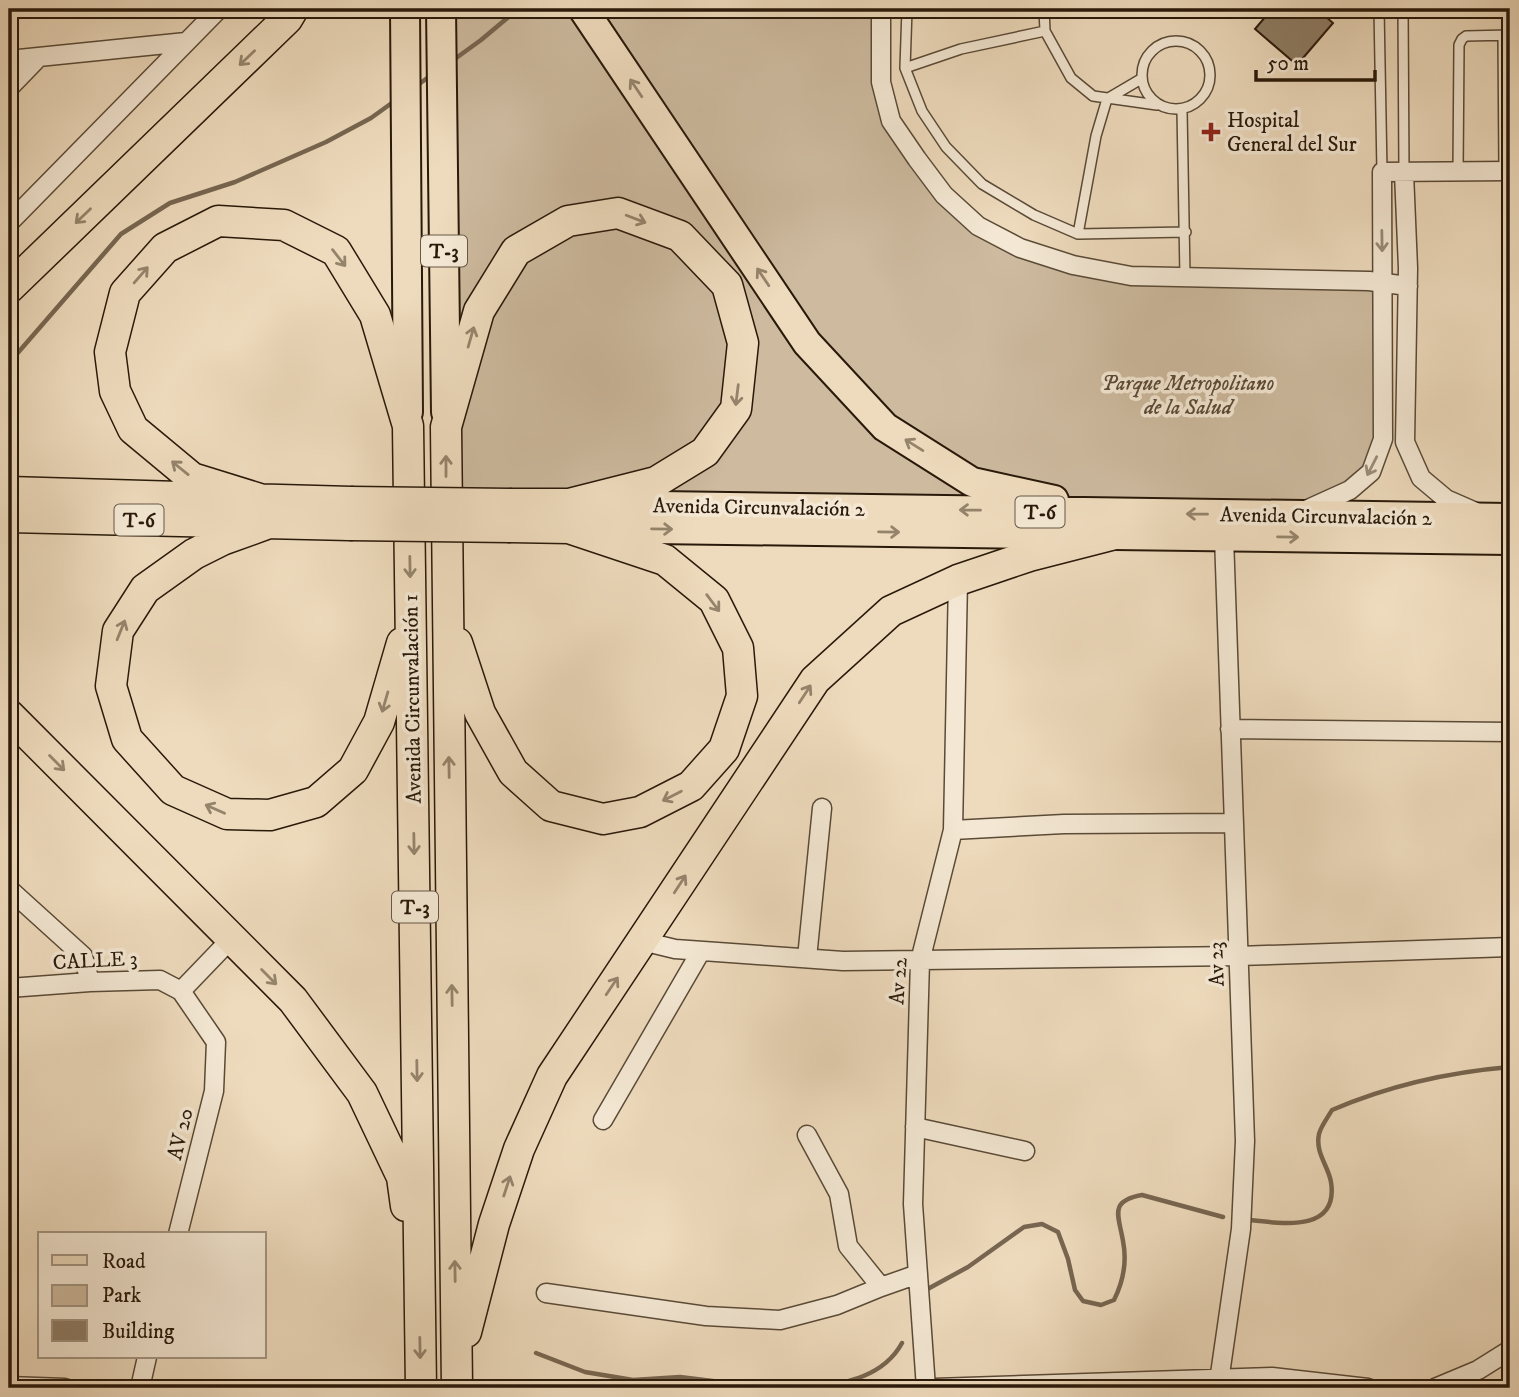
<svg xmlns="http://www.w3.org/2000/svg" width="1519" height="1397" viewBox="0 0 1519 1397" font-family="'IM FELL DW Pica',serif">
	<style>
		.green { fill: #cdba9f; stroke: #7b6a54; stroke-width: 2 }
		.lines { fill: none; stroke-linecap: round; stroke-linejoin: round }
		.stream { stroke: #776651; stroke-width: 4.5 }
		.building { fill: #8f7e67; stroke: #29190a; stroke-width: 2 }
		.service-casing { stroke: #5a4a37; stroke-width: 12 }
		.minor-casing { stroke: #5a4a37; stroke-width: 21 }
		.primary-casing { stroke: #29190a; stroke-width: 32 }
		.trunk-casing { stroke: #29190a; stroke-width: 33 }
		.service { stroke: #f4e8d4; stroke-width: 9 }
		.minor { stroke: #f4e8d4; stroke-width: 18 }
		.primary { stroke: #eedbbd; stroke-width: 28 }
		.trunk { stroke: #eedbbd; stroke-width: 30 }
		.trunk-bridge-casing { stroke: #29190a; stroke-width: 33; stroke-linecap: butt }
		.trunk-bridge { stroke: #eedbbd; stroke-width: 30 }
		.oneway { stroke: #95846c }
		.oneway2 { stroke: #998b79 }
		.poi-dot { fill: #8f2418; stroke: #f4e8d4; stroke-width: 2.5 }
		.labels { text-anchor: middle; stroke-width: 7; stroke-linejoin: round; paint-order: stroke }
		.shield { fill: #f4e8d4; stroke: #665747; stroke-width: 2 }
		.shield-label { font-size: 19px; font-weight: bold; fill: #29190a }
		.poi-label { font-size: 21px; fill: #29190a; stroke: #f4e8d4; text-anchor: start }
		.park-label { font-size: 21px; font-style: italic; fill: #5a4937; stroke: #f4e8d4 }
		.street-label { font-size: 21px; fill: #29190a; stroke: #f4e8d4 }
	</style>
	<rect width="100%" height="100%" fill="#eedbbd"/>
	<filter id="stains"><feTurbulence type="fractalNoise" baseFrequency=".00286" numOctaves="4"/><feColorMatrix values="0 0 0 0 .2 0 0 0 0 .09 0 0 0 0 .02 0 0 0 .5 -.17"/></filter>
	<radialGradient id="worn" r=".72"><stop offset=".6" stop-color="#630" stop-opacity="0"/><stop offset="1" stop-color="#630" stop-opacity=".3"/></radialGradient>
	<path class="green" d="M441,9h440l10,112 87,105 95,39 310,19v155l-12,33 -42,29 -882,2z"/>
	<g class="lines">
		<path class="stream" d="M452,61l29,-21 37,-31
			M415,87l15,-11
			M9,363l112,-129 49,-31 65,-21 91,-40 45,-24 25,-18
			M1249,1220c31,3 90,14 82,-38 -3,-17 -16,-29 -12,-48 2,-8 9,-17 13,-24 56,-24 118,-38 178,-43
			M924,1291l44,-24 56,-40 18,-3 16,8 10,27 7,31 8,11 18,4 13,-5c9,-18 13,-39 9,-59 -4,-25 -15,-40 19,-46l81,22
			M536,1353l49,19 48,8 47,-3 91,11
			M813,1388c34,-5 71,-12 89,-45"/>
	</g>
	<path class="building" d="M1272,9h45l16,14 -36,42 -42,-36z"/>
	<g class="lines">
		<g class="service-casing">
			<path id="service" d="M907,9l-2,59 17,43 24,36 36,37 52,31 44,19 108,-2
				M1044,9l1,22 26,47 22,18 64,9
				M1379,9l3,163
				M1403,9l1,164
				M1503,35l1,136
				M1142 75a34 34 0 1 1 68 0a34 34 0 1 1-68 0Z
				M905,68l56,-19 84,-18
				M1182,110l3,166
				M1458,172l1,-127 3,-6 4,-3 44,-1
				M1078,234l18,-98 11,-37 34,-20"/>
		</g>
		<g class="minor-casing">
			<path id="minor" d="M881,9v73l10,39 26,38 27,36 34,31 42,22 53,17 58,11 238,5 39,5
				M9,60l177,-18
				M9,88l29,-30
				M1404,173l4,95 -3,174 16,36 25,21 32,14
				M9,223l210,-214
				M1308,509l42,-19 21,-18 12,-33 -1,-267 128,-1
				M1230,729l280,3
				M953,830l111,-6 169,-1
				M9,889l74,67 7,26
				M642,941l33,8 168,12 395,-5 272,-9
				M807,958l15,-150
				M9,988l81,-6 70,-2 21,11 35,51 -2,49 -36,143
				M181,991l50,-52
				M603,1120l98,-169
				M915,1127l110,24
				M807,1135l32,59 9,52 33,41 37,-13
				M546,1293l160,23 74,4 57,-15 44,-18
				M9,1386l56,2
				M140,1388l7,-31
				M926,1388l-13,-184 7,-243 33,-131 5,-250
				M935,1388l337,-11 96,11
				M1218,1388l23,-159 4,-88 -21,-604
				M1435,1388l43,-18 32,-20"/>
		</g>
		<g class="primary-casing">
			<path id="primary" d="M405,9l3,403
				M441,9l5,403
				M583,9l224,334 78,84 87,55 82,18
				M589,505l921,13
				M579,528l931,12"/>
		</g>
		<g class="trunk-casing">
			<path id="trunk" d="M9,288l278,-269 6,-10
				M9,492l342,10
				M266,501l-74,-23 -59,-49 -18,-38 -5,-39 15,-59 40,-45 53,-27 66,4 52,26 39,64 33,111 13,962
				M9,517l341,8
				M269,523l-47,17 -28,14 -49,35 -27,42 -7,55 16,53 46,51 54,24 43,1 46,-13 37,-32 26,-48 23,-79
				M457,643l23,70 33,59 38,34 52,13 37,-7 51,-26 33,-37 18,-53 -4,-48 -24,-48 -49,-40 -96,-32 -58,-1
				M9,715l284,285 69,93 40,84 4,29
				M466,1332l28,-108 25,-75 33,-73 263,-396 76,-69 67,-31 71,-24 82,-21
				M457,1388l-11,-961 33,-116 37,-60 52,-30 50,-8 62,23 47,49 16,58 -7,66 -31,43 -49,30 -87,22h-57"/>
		</g>
		<use href="#service" class="service"/>
		<use href="#minor" class="minor"/>
		<use href="#primary" class="primary"/>
		<use href="#trunk" class="trunk"/>
		<g class="trunk-bridge-casing">
			<path id="trunk-bridge" d="M351,502l161,2
				M350,525l161,2"/>
		</g>
		<use href="#trunk-bridge" class="trunk-bridge"/>
	</g>
	<defs><path id="oneway-shaft" d="M-6 0H5M1.5-3L5.5 0L1.5 3" fill="none" stroke-width="1.6" stroke-linecap="round" stroke-linejoin="round" transform="scale(1.75)"/></defs>
	<g class="oneway">
		<use href="#oneway-shaft" transform="translate(247 58) rotate(136)"/>
		<use href="#oneway-shaft" transform="translate(636 88) rotate(-124)"/>
		<use href="#oneway-shaft" transform="translate(83 216) rotate(136)"/>
		<use href="#oneway-shaft" transform="translate(636 219) rotate(21)"/>
		<use href="#oneway-shaft" transform="translate(339 258) rotate(52)"/>
		<use href="#oneway-shaft" transform="translate(141 275) rotate(-49)"/>
		<use href="#oneway-shaft" transform="translate(763 277) rotate(-124)"/>
		<use href="#oneway-shaft" transform="translate(471 337) rotate(-74)"/>
		<use href="#oneway-shaft" transform="translate(737 395) rotate(97)"/>
		<use href="#oneway-shaft" transform="translate(914 445) rotate(-148)"/>
		<use href="#oneway-shaft" transform="translate(446 466) rotate(-90)"/>
		<use href="#oneway-shaft" transform="translate(180 468) rotate(-141)"/>
		<use href="#oneway-shaft" transform="translate(970 510) rotate(-179)"/>
		<use href="#oneway-shaft" transform="translate(1197 514) rotate(-179)"/>
		<use href="#oneway-shaft" transform="translate(662 529) rotate(1)"/>
		<use href="#oneway-shaft" transform="translate(889 532) rotate(1)"/>
		<use href="#oneway-shaft" transform="translate(1288 537) rotate(1)"/>
		<use href="#oneway-shaft" transform="translate(410 567) rotate(89)"/>
		<use href="#oneway-shaft" transform="translate(713 603) rotate(53)"/>
		<use href="#oneway-shaft" transform="translate(121 630) rotate(-68)"/>
		<use href="#oneway-shaft" transform="translate(805 694) rotate(-57)"/>
		<use href="#oneway-shaft" transform="translate(385 702) rotate(106)"/>
		<use href="#oneway-shaft" transform="translate(57 763) rotate(45)"/>
		<use href="#oneway-shaft" transform="translate(449 767) rotate(-91)"/>
		<use href="#oneway-shaft" transform="translate(672 796) rotate(153)"/>
		<use href="#oneway-shaft" transform="translate(215 809) rotate(-156)"/>
		<use href="#oneway-shaft" transform="translate(414 844) rotate(89)"/>
		<use href="#oneway-shaft" transform="translate(680 884) rotate(-57)"/>
		<use href="#oneway-shaft" transform="translate(269 977) rotate(45)"/>
		<use href="#oneway-shaft" transform="translate(612 986) rotate(-56)"/>
		<use href="#oneway-shaft" transform="translate(452 995) rotate(-91)"/>
		<use href="#oneway-shaft" transform="translate(417 1071) rotate(89)"/>
		<use href="#oneway-shaft" transform="translate(507 1186) rotate(-72)"/>
		<use href="#oneway-shaft" transform="translate(455 1271) rotate(-91)"/>
		<use href="#oneway-shaft" transform="translate(420 1348) rotate(89)"/>
	</g>
	<g class="oneway2">
		<use href="#oneway-shaft" transform="translate(1382 241) rotate(89)"/>
		<use href="#oneway-shaft" transform="translate(1372 466) rotate(117)"/>
	</g>
	<path class="poi-dot" d="M1207.5 121.5h7v7h7v7h-7v7h-7v-7h-7v-7h7z"/>
	<g class="labels">
		<g class="shield">
			<rect x="421" y="235.5" width="46" height="31" rx="5"/>
			<rect x="1015.5" y="496.5" width="49" height="31" rx="5"/>
			<rect x="114.5" y="504.5" width="49" height="31" rx="5"/>
			<rect x="392" y="891.5" width="46" height="31" rx="5"/>
		</g>
		<g class="shield-label">
			<text x="444" y="258">T-3</text>
			<text x="1040" y="519">T-6</text>
			<text x="139" y="527">T-6</text>
			<text x="415" y="914">T-3</text>
		</g>
		<g class="poi-label">
			<text x="1227" y="127">Hospital<tspan x="1227" dy="24">General del Sur</tspan></text>
		</g>
		<g class="park-label">
			<text x="1188" y="390">Parque Metropolitano<tspan x="1188" dy="24">de la Salud</tspan></text>
		</g>
		<g class="street-label">
			<text transform="translate(759 507) rotate(1)" y="7">Avenida Circunvalación 2</text>
			<text transform="translate(1326 516) rotate(1)" y="7">Avenida Circunvalación 2</text>
			<text transform="translate(412 699) rotate(-91)" y="7">Avenida Circunvalación 1</text>
			<text transform="translate(95 960) rotate(-3)" y="7">CALLE 3</text>
			<text transform="translate(1216 964) rotate(-92)" y="7">Av 23</text>
			<text transform="translate(898 981) rotate(-86)" y="7">Av 22</text>
			<text transform="translate(180 1134) rotate(-76)" y="7">AV 20</text>
		</g>
	</g>
	<rect width="1519" height="1397" fill="none" stroke="#eedbbd" stroke-width="35"/>
	<rect x="10" y="10" width="1498" height="1376" fill="none" stroke="#29190a" stroke-width="3.5"/>
	<rect x="18" y="18" width="1484" height="1362" fill="none" stroke="#29190a" stroke-width="2"/>
	<rect x="38" y="1232" width="228" height="126" fill="#f4e8d4" stroke="#a39583" stroke-width="2"/>
	<rect x="52" y="1255" width="35" height="10" fill="#eedbbd" stroke="#a39583" stroke-width="2"/>
	<text x="102" y="1268" font-size="21" fill="#29190a">Road</text>
	<rect x="52" y="1285" width="35" height="21" fill="#cdba9f" stroke="#a39583" stroke-width="2"/>
	<text x="102" y="1302" font-size="21" fill="#29190a">Park</text>
	<rect x="52" y="1320" width="35" height="21" fill="#8f7e67" stroke="#a39583" stroke-width="2"/>
	<text x="102" y="1338" font-size="21" fill="#29190a">Building</text>
	<path d="M1256 70v10h119v-10" fill="none" stroke="#29190a" stroke-width="3.5"/>
	<text x="1267" y="70" font-size="21" fill="#29190a" stroke="#f4e8d4" stroke-width="5" paint-order="stroke">50 m</text>
	<rect width="100%" height="100%" filter="url(#stains)"/>
	<rect width="100%" height="100%" fill="url(#worn)"/>
</svg>
